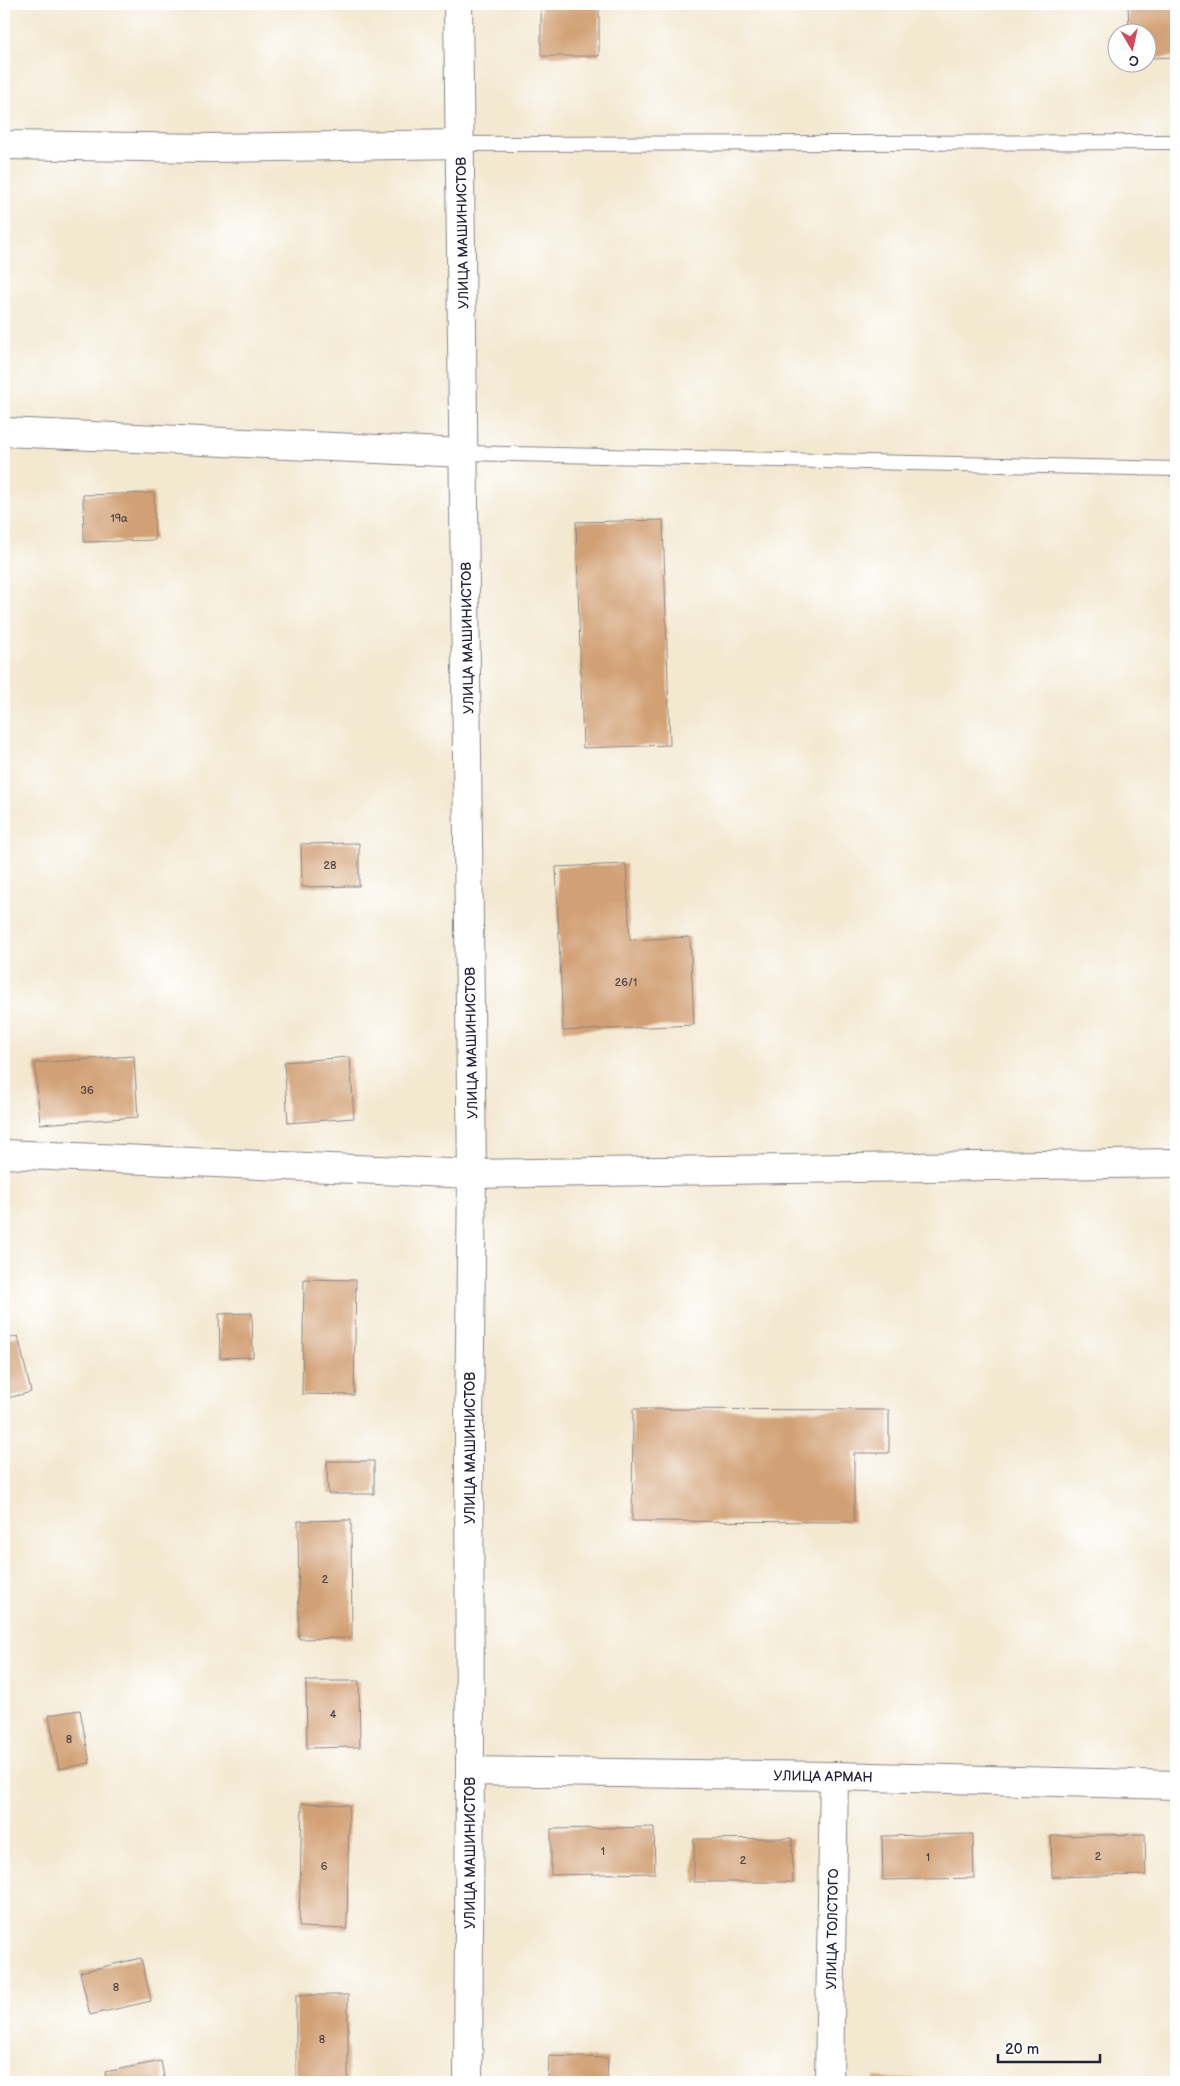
<svg xmlns="http://www.w3.org/2000/svg" width="1180" height="2086" viewBox="0 0 1180 2086" font-family="'Balsamiq Sans',sans-serif">
	<style>
		.building { fill: #d2a074 }
		.lines { fill: none; stroke-linecap: round; stroke-linejoin: round }
		.service-casing { stroke: #8a8586; stroke-width: 16 }
		.minor-casing { stroke: #8a8586; stroke-width: 30 }
		.tertiary-casing { stroke: #8a8586; stroke-width: 30 }
		.service { stroke: #fff; stroke-width: 14 }
		.minor { stroke: #fff; stroke-width: 28 }
		.tertiary { stroke: #fff; stroke-width: 28 }
		.labels { text-anchor: middle; stroke-width: 4; stroke-linejoin: round; paint-order: stroke }
		.number-label { font-size: 11px; fill: #4e4249 }
		.street-label { font-size: 14px; fill: #22223b; stroke: #fff }
	</style>
	<rect width="100%" height="100%" fill="#fff"/>
	<filter id="ink" filterUnits="userSpaceOnUse"><feTurbulence type="fractalNoise" baseFrequency=".02" numOctaves="2"/><feDisplacementMap in="SourceGraphic" scale="10" xChannelSelector="R" yChannelSelector="G"/><feConvolveMatrix kernelMatrix="1 2 1 2 8 2 1 2 1" color-interpolation-filters="sRGB"/></filter>
	<filter id="wash" filterUnits="userSpaceOnUse"><feTurbulence type="fractalNoise" baseFrequency=".0096" numOctaves="4" result="noise"/><feDisplacementMap in="SourceGraphic" scale="20" xChannelSelector="R" yChannelSelector="G"/><feGaussianBlur stdDeviation="1.12" result="paint"/><feColorMatrix in="noise" values="0 0 0 0 0 0 0 0 0 0 0 0 0 0 0 0 0 1.4 0 .05"/><feComposite in="paint" operator="in"/></filter>
	<g filter="url(#wash)">
		<rect width="100%" height="100%" fill="#f3e8d0"/>
		<g id="blocks">
			<path class="building" d="M541,4h58v52h-58z
				M1128,4h48v53l-28,1v-26h-19z
				M154,493l1,47 -71,2 -1,-47z
				M663,520l7,225 -87,3 -7,-226z
				M359,843v43l-57,1 -1,-43z
				M626,864l4,76 60,-3 4,88 -131,6 -7,-164z
				M134,1056l4,61 -98,7 -5,-61z
				M350,1057l4,61 -66,5 -4,-61z
				M304,1279l52,1 -2,115 -52,-1z
				M4,1288l3,15 -3,1z
				M252,1313l1,44 -33,1 -1,-44z
				M18,1336l13,56 -27,7v-59z
				M633,1409l256,1v43h-35v69l-222,-1z
				M327,1461h47v33h-46z
				M351,1520l1,118 -53,1 -1,-118z
				M306,1681h53l1,66 -53,1z
				M80,1710l10,53 -31,6 -10,-54z
				M302,1803l47,2 -2,124 -48,-2z
				M654,1827l1,46 -104,2v-46z
				M973,1834l1,44 -91,2 -1,-44z
				M1145,1834l1,41 -94,2 -1,-41z
				M792,1838l1,44h-99v-43z
				M141,1958l10,43 -61,14 -10,-43z
				M296,1995h52v87h-52z
				M549,2056l59,2 -1,24h-59z
				M161,2061l4,21h-58l-2,-10z
				M873,2077l58,2v3h-58z
				M1072,2080l19,1v1h-19z"/>
		</g>
	</g>
	<g filter="url(#ink)">
		<use href="#blocks" fill-opacity="0" stroke="#8a8586" stroke-width="1"/>
		<g class="lines">
			<g class="service-casing">
				<path id="service" d="M461,144l715,-2
					M465,453l711,16"/>
			</g>
			<g class="minor-casing">
				<path id="minor" d="M4,145l205,3 252,-4
					M4,432l461,21
					M4,1154l468,20 704,-11
					M829,2082l5,-306"/>
			</g>
			<g class="tertiary-casing">
				<path id="tertiary" d="M458,4l14,1170 -3,253 1,344 -2,311
					M470,1771l364,5 342,9"/>
			</g>
			<use href="#service" class="service"/>
			<use href="#minor" class="minor"/>
			<use href="#tertiary" class="tertiary"/>
		</g>
	</g>
	<g class="labels">
		<g class="number-label">
			<text x="119" y="522">19а</text>
			<text x="330" y="869">28</text>
			<text x="626" y="986">26/1</text>
			<text x="87" y="1094">36</text>
			<text x="325" y="1583">2</text>
			<text x="333" y="1718">4</text>
			<text x="69" y="1743">8</text>
			<text x="603" y="1855">1</text>
			<text x="1098" y="1860">2</text>
			<text x="928" y="1861">1</text>
			<text x="743" y="1864">2</text>
			<text x="324" y="1870">6</text>
			<text x="116" y="1991">8</text>
			<text x="322" y="2043">8</text>
		</g>
		<g class="street-label">
			<text transform="translate(462 233) rotate(-91)" y="5">УЛИЦА МАШИНИСТОВ</text>
			<text transform="translate(467 638) rotate(-91)" y="5">УЛИЦА МАШИНИСТОВ</text>
			<text transform="translate(471 1043) rotate(-91)" y="5">УЛИЦА МАШИНИСТОВ</text>
			<text transform="translate(470 1448) rotate(-90)" y="5">УЛИЦА МАШИНИСТОВ</text>
			<text transform="translate(823 1776) rotate(1)" y="5">УЛИЦА АРМАН</text>
			<text transform="translate(470 1853) rotate(-90)" y="5">УЛИЦА МАШИНИСТОВ</text>
			<text transform="translate(832 1929) rotate(-89)" y="5">УЛИЦА ТОЛСТОГО</text>
		</g>
	</g>
	<rect width="1180" height="2086" fill="none" stroke="#fff" stroke-width="20"/>
	<g transform="translate(1132 48) rotate(171)"><circle r="24" fill="#ffffff" stroke="#a7a7b1"/>
	<path d="M0-4L9 19L0 12L-9 19Z" fill="#d1495b"/>
	<text y="-8" font-size="14" font-weight="bold" text-anchor="middle" fill="#22223b">С</text>
	</g>
	<path d="M998 2054v8h102v-8" fill="none" stroke="#22223b" stroke-width="2.5"/>
	<text x="1005" y="2054" font-size="15" fill="#22223b" stroke="#ffffff" stroke-width="4" paint-order="stroke">20 m</text>
</svg>
